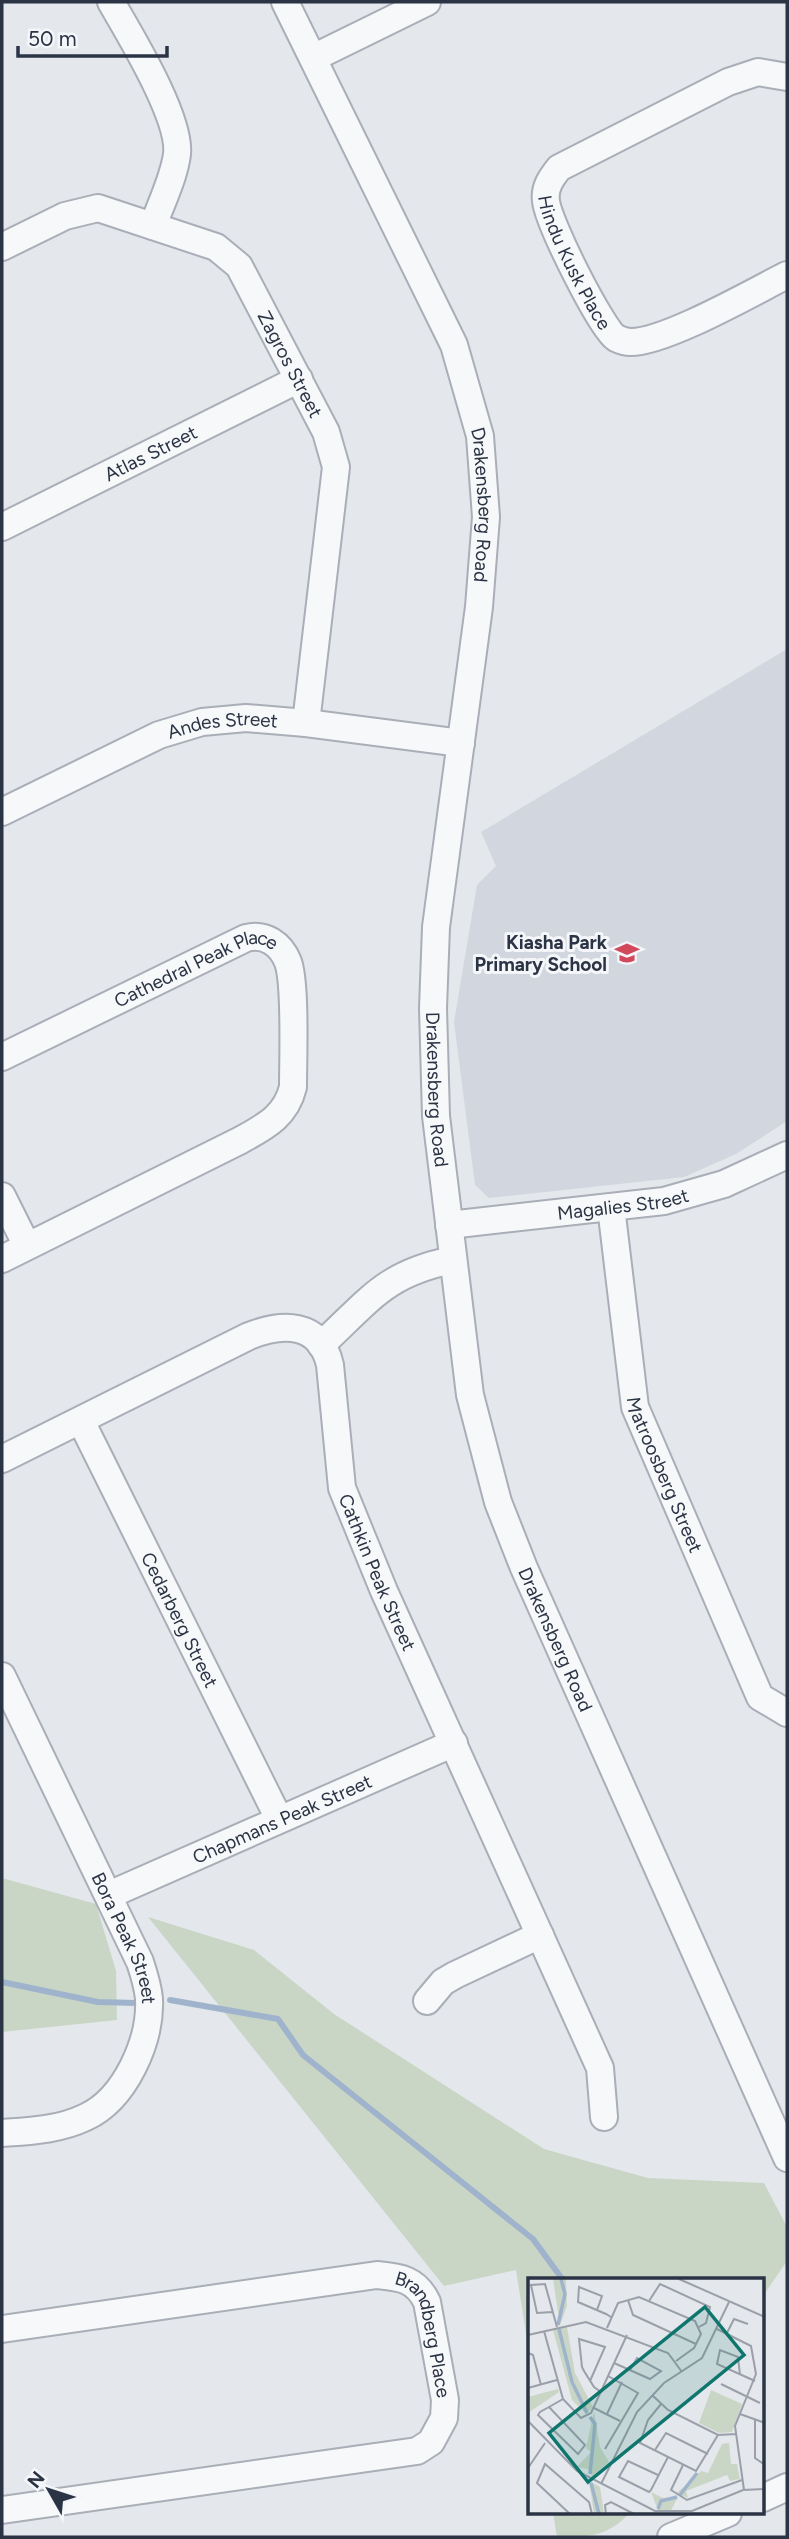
<svg xmlns="http://www.w3.org/2000/svg" width="789" height="2539" viewBox="0 0 789 2539" font-family="Figtree,sans-serif">
	<style>
		.built { fill: #d2d6de }
		.green { fill: #c9d6c5 }
		.lines { fill: none; stroke-linecap: round; stroke-linejoin: round }
		.stream { stroke: #9fb4cc; stroke-width: 6 }
		.minor-casing { stroke: #a9aeb7; stroke-width: 30 }
		.minor { stroke: #f7f8fa; stroke-width: 26 }
		.labels { text-anchor: middle; stroke-width: 6; stroke-linejoin: round; paint-order: stroke }
		.street-label { font-size: 19px; fill: #2b3445; stroke: #f4f6f9 }
		.poi-label { font-size: 19px; font-weight: bold; fill: #2b3445; stroke: #f4f6f9; text-anchor: end }
		.inset-river { fill: none; stroke: #9fb4cc; stroke-width: 3.5 }
		.inset-road { fill: none; stroke: #9a9fa9; stroke-width: 2 }
		.view { fill: #0f766e; fill-opacity: 0.15; stroke: #0f766e; stroke-width: 3.5 }
		.inset-edge { fill: none; stroke: #2b3445; stroke-width: 3.5 }
	</style>
	<rect width="100%" height="100%" fill="#e4e7ec"/>
	<path class="built" d="M787,649v472l-51,33 -52,23 -195,21 -14,-13 -21,-163 23,-137 19,-19 -15,-34z"/>
	<path class="green" d="M2,1878l94,26 20,67 1,49 -115,12z
		M148,1917l106,33 80,64 210,135 104,29 116,5 23,44v34l-24,35v-16h-233v79l-14,-89 -72,16z
		M553,2513h77c-24,24 -40,24 -73,24z"/>
	<g class="lines">
		<path class="stream" d="M2,1982l96,20 38,1
			M170,2000l108,19 25,36 230,184 30,41"/>
		<g class="minor-casing">
			<g id="minor">
				<path d="M111,2c19,33 70,116 66,152 -3,24 -16,49 -24,72"/>
				<path id="s1" d="M285,2l169,343 26,91 6,81 -7,90 -43,320 -3,81 3,108 34,279 28,107 26,66 263,590"/>
				<path d="M313,58l114,-56"/>
				<path id="s2" d="M787,77l-29,-5 -30,10 -169,86c-8,10 -15,20 -13,33 2,21 55,127 70,137 4,2 11,4 15,4 35,0 122,-50 156,-67"/>
				<path id="s3" d="M2,247l63,-31 33,-8 118,39 23,19 87,166 10,35 -30,256"/>
				<path id="s4" d="M2,527l297,-148"/>
				<path id="s5" d="M2,812l157,-77 43,-13 44,-4 60,5 155,20"/>
				<path id="s6" d="M2,1057l244,-119c19,-5 35,6 42,24 8,22 5,97 5,125 -7,29 -27,39 -52,53l-239,119"/>
				<path d="M2,1196l25,50"/>
				<path id="s7" d="M611,1207l24,200 125,290 27,16"/>
				<path id="s8" d="M449,1225l215,-24 60,-17 63,-29"/>
				<path d="M321,1345c48,-44 64,-72 132,-85"/>
				<path id="s9" d="M81,1421l198,398"/>
				<path id="s10" d="M2,1459l247,-123c33,-13 71,-15 81,29l12,123 42,103 216,477 4,49"/>
				<path id="s11" d="M2,1676l138,286c4,12 8,24 9,37 2,42 -24,100 -63,118 -27,13 -55,14 -84,16"/>
				<path id="s12" d="M109,1895l345,-152"/>
				<path d="M427,2001l16,-19 12,-7 85,-40"/>
				<path id="s13" d="M2,2329l375,-54c23,2 39,4 50,27l18,98 -1,18 -13,24 -14,9 -415,59"/>
				<path d="M763,2498l24,-11"/>
				<path d="M671,2537l57,-24"/>
			</g>
		</g>
		<use href="#minor" class="minor"/>
	</g>
	<defs>
		<g id="school-bare" transform="scale(1.89)"><path d="M0-5L7-2L0 1L-7-2ZM-4 1L0 2.5L4 1V4Q0 6-4 4Z" fill="#d1495b" stroke="#f4f6f9" stroke-width="2.5" paint-order="stroke"/></g>
	</defs>
	<g fill-rule="evenodd">
		<use href="#school-bare" x="627" y="953"/>
	</g>
	<g class="labels">
		<g class="street-label">
			<text dy="7" stroke="none"><textPath href="#s2" startOffset="355">Hindu Kusk Place</textPath></text>
			<text dy="7" stroke="none"><textPath href="#s3" startOffset="369">Zagros Street</textPath></text>
			<text dy="7" stroke="none"><textPath href="#s4" startOffset="166">Atlas Street</textPath></text>
			<text dy="7" stroke="none"><textPath href="#s1" startOffset="546">Drakensberg Road</textPath></text>
			<text dy="7" stroke="none"><textPath href="#s5" startOffset="240">Andes Street</textPath></text>
			<text dy="7" stroke="none"><textPath href="#s6" startOffset="215">Cathedral Peak Place</textPath></text>
			<text dy="7" stroke="none"><textPath href="#s1" startOffset="1134">Drakensberg Road</textPath></text>
			<text dy="7" stroke="none"><textPath href="#s8" startOffset="175">Magalies Street</textPath></text>
			<text dy="7" stroke="none"><textPath href="#s7" startOffset="275">Matroosberg Street</textPath></text>
			<text dy="7" stroke="none"><textPath href="#s10" startOffset="592">Cathkin Peak Street</textPath></text>
			<text dy="7" stroke="none"><textPath href="#s9" startOffset="222">Cedarberg Street</textPath></text>
			<text dy="7" stroke="none"><textPath href="#s1" startOffset="1701">Drakensberg Road</textPath></text>
			<text dy="7" stroke="none"><textPath href="#s12" startOffset="189">Chapmans Peak Street</textPath></text>
			<text dy="7" stroke="none"><textPath href="#s11" startOffset="290">Bora Peak Street</textPath></text>
			<text dy="7" stroke="none"><textPath href="#s13" startOffset="467">Brandberg Place</textPath></text>
		</g>
		<g class="poi-label">
			<text x="607" y="949">Kiasha Park<tspan x="607" dy="22">Primary School</tspan></text>
		</g>
	</g>
	<g transform="translate(528 2278)">
		<rect width="236" height="236" fill="#e4e7ec"/>
		<path d="M25,1h13l1,27 -7,19zM39,49l8,46 18,34 -7,7 -14,-14 -19,-70zM30,111l1,3 -31,21v-16zM183,112l31,14 -10,28 -13,1 -20,-10zM66,133l6,36 9,15 -17,14 -4,-7 -11,-2 14,-15 -5,-4zM201,165l2,21h6l3,15 -10,2 -3,-6 -41,16 2,7 -11,-5 24,-22 7,2 14,-29zM61,203l11,6 4,27h-10zM123,214l12,6 15,-1 -7,13h-13z" fill="#c9d6c5"/>
		<path class="inset-river" d="M30,47l7,-31 -4,-15M31,51l13,53 15,31M62,196l5,-50 -5,-7M63,205l8,31M152,217l17,-22M130,231l3,-8 16,-4"/>
		<path class="inset-road" d="M151,1l86,38M100,22l5,15 63,29M121,23l11,-17 50,23 -4,16 -7,4M69,32l5,-14 -23,-9 -1,15 28,12 5,3M24,34l-15,1 -6,-28 14,-1 12,43M79,50l11,-25 21,-6 56,24 6,13 -7,14 -18,13M189,51l34,17 5,28 -21,52 9,64M16,53l19,68 18,19 10,-5 36,-78M199,55l7,-14 14,5M0,57l58,-13 82,31 14,19M0,75l5,2 8,30M86,85l36,16 11,-8 -24,-13 -7,12M212,97l-2,-18 -18,-7 -3,14 38,17M62,103l15,-34 -26,-8 3,28 2,4 10,16 7,5M193,106l39,19M0,110l29,-8M124,117l16,15 50,25 18,-1M133,126l-13,16 -8,23 56,28 22,-36M21,129l36,38 -7,9 -40,-39 2,-3 9,-5 14,-8M66,130l26,13M79,136l15,-32M212,136l25,9M227,142v38l10,7M0,143l49,50 78,40h37l51,-21 22,-1M77,171l33,-56 -30,-17M127,172l11,-17 42,21M155,187l-12,25 16,10 55,-20M0,190l17,-25M130,197l-30,-14 -9,16 30,15 2,-2 17,-33M73,206l36,-72 27,-29 38,-25 27,-56M42,236l-33,-31 8,-19 44,38 3,12M78,236l-1,-9 6,-3 23,12"/>
		<path class="view" d="M177,29l39,48 -156,127 -39,-49z"/>
		<rect width="236" height="236" class="inset-edge"/>
	</g>
	<rect width="789" height="2539" fill="none" stroke="#2b3445" stroke-width="7"/>
	<g transform="translate(49 2490) rotate(309)" stroke="#f4f6f9" stroke-width="5" paint-order="stroke">
	<path d="M0-5L12 26L0 18L-12 26Z" fill="#2b3445"/>
	<text y="-10" font-size="19" font-weight="bold" text-anchor="middle" fill="#2b3445">N</text>
	</g>
	<path d="M18 46v10h149v-10" fill="none" stroke="#2b3445" stroke-width="3.5"/>
	<text x="28" y="46" font-size="21" fill="#2b3445" stroke="#f4f6f9" stroke-width="5" paint-order="stroke">50 m</text>
</svg>
